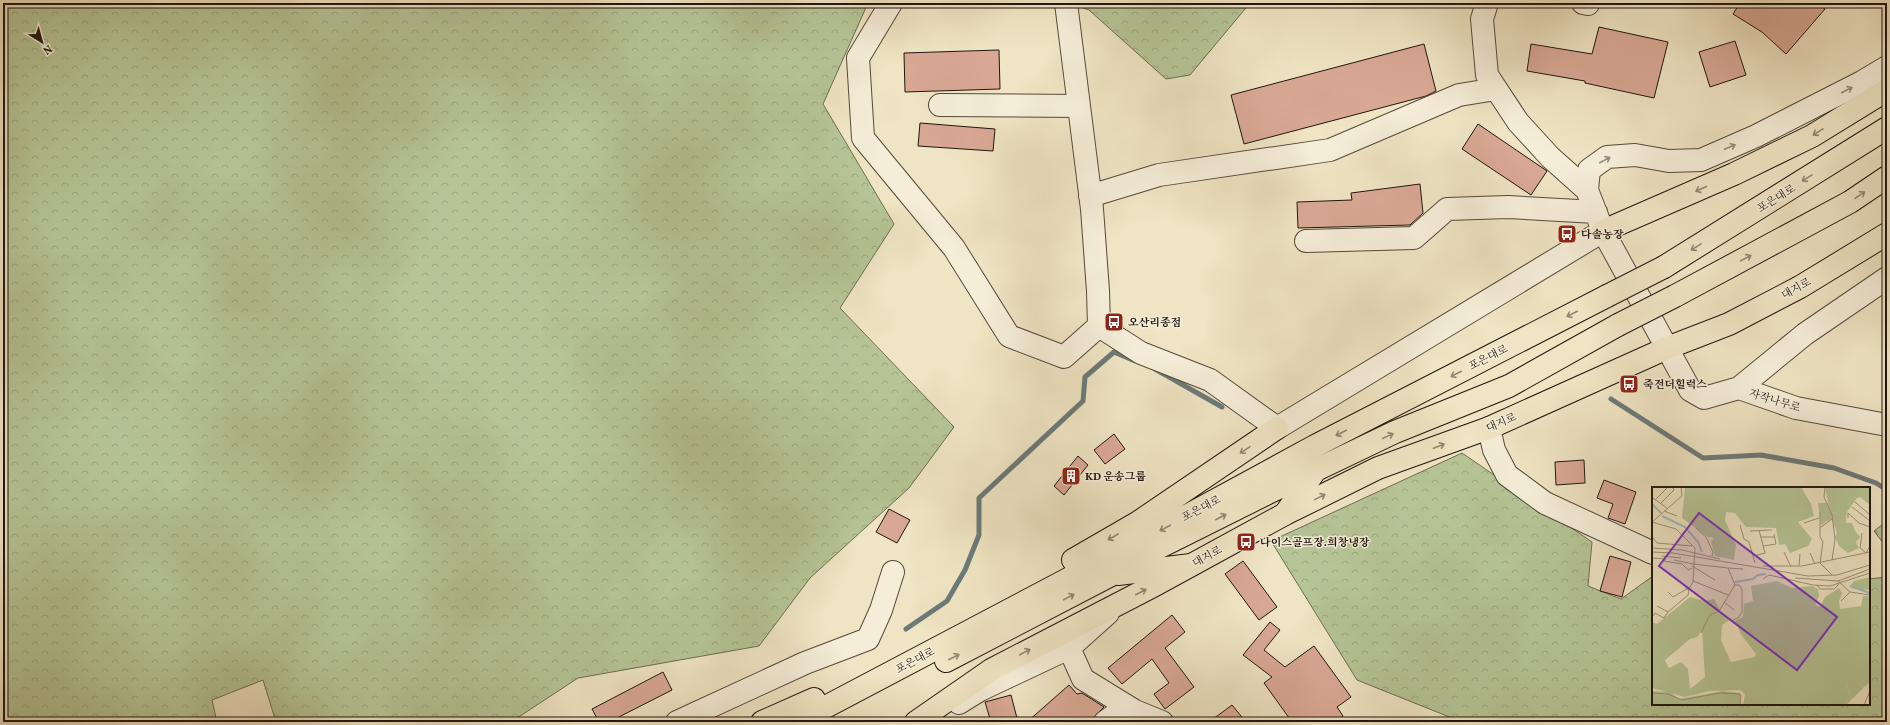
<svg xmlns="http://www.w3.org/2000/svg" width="1890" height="725" viewBox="0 0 1890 725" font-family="Vollkorn,'Noto Serif KR',serif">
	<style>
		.forest { fill: url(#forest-crowns); stroke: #6b6e52 }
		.cemetery { fill: url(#cemetery-stones); stroke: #6b6e52 }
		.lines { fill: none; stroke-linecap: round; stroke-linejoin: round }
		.stream { stroke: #6c7a79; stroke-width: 5 }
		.building { fill: #d9a895; stroke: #20160f }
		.minor-casing { stroke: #544a3c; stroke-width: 24 }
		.major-casing { stroke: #20160f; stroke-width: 24 }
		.highway-casing { stroke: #20160f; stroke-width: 24 }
		.minor { stroke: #f5edd8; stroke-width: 22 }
		.major { stroke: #efe4c3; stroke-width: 22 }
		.highway { stroke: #efe4c3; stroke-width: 22 }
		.highway-bridge-casing { stroke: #20160f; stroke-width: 24; stroke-linecap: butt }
		.highway-bridge { stroke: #efe4c3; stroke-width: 22 }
		.oneway { stroke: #958c7e }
		.oneway2 { stroke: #928772 }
		.labels { text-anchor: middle; stroke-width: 3; stroke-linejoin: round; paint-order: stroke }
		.street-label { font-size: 11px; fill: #20160f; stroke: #f5edd8 }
		.poi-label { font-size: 11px; font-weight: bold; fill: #20160f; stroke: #f5edd8; text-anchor: start }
		.inset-river { fill: none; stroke: #9fbcbf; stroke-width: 2 }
		.inset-road { fill: none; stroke: #9c927b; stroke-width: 1 }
		.view { fill: #7b2cbf; fill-opacity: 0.15; stroke: #7b2cbf; stroke-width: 2 }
		.inset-edge { fill: none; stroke: #20160f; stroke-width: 2 }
	</style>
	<defs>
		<pattern id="forest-crowns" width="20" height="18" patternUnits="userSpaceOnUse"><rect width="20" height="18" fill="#b6c596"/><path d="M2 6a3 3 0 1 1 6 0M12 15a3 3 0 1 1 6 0" fill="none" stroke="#9ca880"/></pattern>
		<pattern id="cemetery-stones" width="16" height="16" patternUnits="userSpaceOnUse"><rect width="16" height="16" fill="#b6c596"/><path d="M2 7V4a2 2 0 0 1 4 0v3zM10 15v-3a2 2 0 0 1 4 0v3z" fill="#9ca880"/></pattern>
	</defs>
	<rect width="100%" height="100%" fill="#efe4c3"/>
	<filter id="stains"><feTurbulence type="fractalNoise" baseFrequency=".005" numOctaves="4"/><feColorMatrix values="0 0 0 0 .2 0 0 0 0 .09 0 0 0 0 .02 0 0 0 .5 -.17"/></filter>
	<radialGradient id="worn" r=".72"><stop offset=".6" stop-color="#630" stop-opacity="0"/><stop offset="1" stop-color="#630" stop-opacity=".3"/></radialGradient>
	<path class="forest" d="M3,3h803l4,3 14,-3h44l-45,101 71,120 -54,84 114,119 -45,61 -99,90 -51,68 -181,32 -67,44h-235l-13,-42 -51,20 5,22h-214z
		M1069,3h181l-60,72 -24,4 -77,-69z
		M1462,453l130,89 -4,44 33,13 32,-23v128h216v-125l18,-2v145h-429l-6,-4 -95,-38 -86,-139z"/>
	<path class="cemetery" d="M1887,521v27l-13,-17z"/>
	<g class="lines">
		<path class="stream" d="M1155,369l67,38
			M1611,399l92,59 58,-3 73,13 42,15 11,7
			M906,629l41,-28 18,-31 14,-35v-37l104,-97 2,-24 29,-25 21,9"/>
	</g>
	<path class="building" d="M1740,3h77l8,6 -39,45 -24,-22 -29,-18z
		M1599,27l69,15 -14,56 -69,-15v-2l-58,-10 4,-27 61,10z
		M1735,41l11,34 -36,12 -11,-35z
		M1424,44l12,47 -10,5 -182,48 -13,-49z
		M999,50l1,39 -95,3 -1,-39z
		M920,123l75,6 -2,22 -75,-5z
		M1478,124l69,47 -16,24 -69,-46z
		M1420,184l3,29 -13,12 -112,3 -1,-26 55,-2 -1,-7z
		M1114,434l11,15 -20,15 -11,-14z
		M1078,456l10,9 -24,30 -10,-9z
		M1584,460l1,23 -29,2 -1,-23z
		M1604,480l32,12 -11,32 -17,-6 5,-14 -16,-6z
		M889,509l21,11 -13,23 -21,-11z
		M1610,556l21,6 -9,35 -22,-6z
		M1243,561l34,46 -18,13 -34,-46z
		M1172,615l13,17 -20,16 29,39 -29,22 -11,-15 15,-11 -17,-24 -30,25 -14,-16z
		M1270,622l10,8 -16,20 21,17 29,-21 37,51 -14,10 6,9 -8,6h-43l-28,-39 8,-6 -29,-22z
		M663,672l9,18 -63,32h-10l-7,-13z
		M1069,685l8,9 5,-1 22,14 -10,10 -1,5h-66z
		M1011,695l7,27h-27l-6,-20z
		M1232,705l14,17h-37z"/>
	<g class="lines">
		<g class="minor-casing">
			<path id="minor" d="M891,3l-33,55 5,80 91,110 55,88 55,21 35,-31 42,27 69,27 67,48 326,-197
				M1066,3l26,206 6,82 1,35
				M1487,3l-5,16 5,56 31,47 32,35 37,33 16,41 87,159 14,8 35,-10 57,20 91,17
				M1583,3l5,1
				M940,105l139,1
				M1587,190l2,-20 18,-13 28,-2 34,6 32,-1 55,-24 106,-54 25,-15
				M1090,196l69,-21 171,-25 129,-55 37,-6
				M1306,241l108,-3 33,-29 61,-2 88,5
				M1739,388l66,-54 82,-56
				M1489,428l5,22 13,25 38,28 108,50
				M1069,648l14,31 52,32 27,11
				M959,703l21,-13 89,-42 39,-35
				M677,722l128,-59 63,-24 13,-29 12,-38
				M1105,722l22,-16"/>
		</g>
		<g class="major-casing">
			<path id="major" d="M916,722l75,-52 162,-84 132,-72 93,-46 111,-40 178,-80 62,-24 71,-37 87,-53"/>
		</g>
		<g class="highway-casing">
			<path id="highway" d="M1603,231l131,-57 78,-38 75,-46
				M1664,267l223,-139
				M1675,296l175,-94 37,-25
				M1285,514l30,-43
				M1073,560l64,-37 140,-95
				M1118,574l73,-9
				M946,661l165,-86 29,-18 130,-65 125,-60 114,-46 109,-61
				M762,722l52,-23
				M797,722l349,-184 169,-92 292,-150"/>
		</g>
		<use href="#minor" class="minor"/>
		<use href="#major" class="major"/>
		<use href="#highway" class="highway"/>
		<g class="highway-bridge-casing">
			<path id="highway-bridge" d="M1607,296l57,-29
				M1618,325l57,-29"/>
		</g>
		<use href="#highway-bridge" class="highway-bridge"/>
	</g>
	<defs><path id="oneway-shaft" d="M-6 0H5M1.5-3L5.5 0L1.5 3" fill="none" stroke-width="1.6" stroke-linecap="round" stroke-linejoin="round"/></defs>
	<g class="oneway">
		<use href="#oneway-shaft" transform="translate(1847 90) rotate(-27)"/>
		<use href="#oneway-shaft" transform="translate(1730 147) rotate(-23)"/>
		<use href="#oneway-shaft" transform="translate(1605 160) rotate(-28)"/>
	</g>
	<g class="oneway2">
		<use href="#oneway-shaft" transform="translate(1818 132) rotate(148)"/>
		<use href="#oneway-shaft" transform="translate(1807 178) rotate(148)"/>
		<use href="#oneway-shaft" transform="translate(1701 189) rotate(156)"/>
		<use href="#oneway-shaft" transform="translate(1860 195) rotate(-34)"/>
		<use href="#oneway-shaft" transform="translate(1696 247) rotate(148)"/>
		<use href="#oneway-shaft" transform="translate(1746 258) rotate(-28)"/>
		<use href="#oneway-shaft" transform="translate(1572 314) rotate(153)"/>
		<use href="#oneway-shaft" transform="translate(1456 374) rotate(153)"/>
		<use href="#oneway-shaft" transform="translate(1341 433) rotate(153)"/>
		<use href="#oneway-shaft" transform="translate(1388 436) rotate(-25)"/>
		<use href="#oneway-shaft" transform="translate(1439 446) rotate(-21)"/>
		<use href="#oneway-shaft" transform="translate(1245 450) rotate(146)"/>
		<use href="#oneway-shaft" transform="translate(1320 497) rotate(-26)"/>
		<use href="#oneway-shaft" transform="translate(1221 517) rotate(-27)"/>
		<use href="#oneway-shaft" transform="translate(1165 528) rotate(152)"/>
		<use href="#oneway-shaft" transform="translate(1113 537) rotate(150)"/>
		<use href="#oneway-shaft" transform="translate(1141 592) rotate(-27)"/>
		<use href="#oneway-shaft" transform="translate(1069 597) rotate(-28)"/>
		<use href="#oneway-shaft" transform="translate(1025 652) rotate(-28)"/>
		<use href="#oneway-shaft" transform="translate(954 657) rotate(-27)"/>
	</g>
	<defs>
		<g id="bus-square" transform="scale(1)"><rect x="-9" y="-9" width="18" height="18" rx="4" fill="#8f2418" stroke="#f5edd8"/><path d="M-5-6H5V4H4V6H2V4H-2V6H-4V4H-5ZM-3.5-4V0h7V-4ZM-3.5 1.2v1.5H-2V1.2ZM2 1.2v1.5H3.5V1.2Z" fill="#fff"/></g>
		<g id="building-square" transform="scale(1)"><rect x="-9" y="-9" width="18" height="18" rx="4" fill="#8f2418" stroke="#f5edd8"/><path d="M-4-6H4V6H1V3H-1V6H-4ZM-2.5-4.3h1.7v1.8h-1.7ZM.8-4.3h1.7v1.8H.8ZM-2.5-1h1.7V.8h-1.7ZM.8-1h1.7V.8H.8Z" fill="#fff"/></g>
	</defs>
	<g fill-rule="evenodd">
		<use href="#bus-square" x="1567" y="234"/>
		<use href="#bus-square" x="1114" y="322"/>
		<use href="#bus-square" x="1629" y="384"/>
		<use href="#building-square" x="1071" y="476"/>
		<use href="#bus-square" x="1246" y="542"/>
	</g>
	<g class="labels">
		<g class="street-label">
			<text transform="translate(1776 198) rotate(-32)" y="4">포은대로</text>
			<text transform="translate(1796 288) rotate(-29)" y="4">대지로</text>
			<text transform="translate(1488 357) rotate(-27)" y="4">포은대로</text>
			<text transform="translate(1775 400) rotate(17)" y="4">자작나무로</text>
			<text transform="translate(1501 422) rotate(-23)" y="4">대지로</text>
			<text transform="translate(1201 508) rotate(-28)" y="4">포은대로</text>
			<text transform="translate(1207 556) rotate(-29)" y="4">대지로</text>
			<text transform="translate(915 660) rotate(-28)" y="4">포은대로</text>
		</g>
		<g class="poi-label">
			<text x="1581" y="238">다솔농장</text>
			<text x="1128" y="326">오산리종점</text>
			<text x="1643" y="388">죽전더힐럭스</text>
			<text x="1085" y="480">KD 운송그룹</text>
			<text x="1260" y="546">나이스골프장.희창냉장</text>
		</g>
	</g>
	<g transform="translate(1652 487)">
		<rect width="218" height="218" fill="#efe4c3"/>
		<path d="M166,16h10l2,8 16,6v6l-13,-1v-4l-12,7zM218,90v13l-13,-1 -6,-4 3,-4z" fill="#b6c596"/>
		<path d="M33,0h116l10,17 3,12 -16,6 14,17 -4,7 -18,7 -5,-9 -6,1 -3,-17 -30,-1 -11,-14 -9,-1 -1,8 11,25 -2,15 -19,-4 -4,-14 2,-3 -1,-2h-4l-26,-19zM173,0h45v18l-10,-8 -3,1 -10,14 -1,5 -16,-6zM181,35l19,1 3,8 5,6 -4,5 3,6 -11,5 -9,-7 -4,-9 2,-4zM125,94l15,7 20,-2 6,3 1,7 -4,9 5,2 5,-10 14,-9 3,5 -3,8 1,8 21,-3 2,-10h7v86l-7,6 -3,-4 -14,-2 5,18 -5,5h-103l2,-11 -5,-4 -30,1 -25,6 -33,-9v-66l5,2 33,-27 14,4 10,-2 7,13 8,8 -7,5 -1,15 10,22 24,-5 1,-3 -16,-21 -2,-8 -5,-3 10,-5 1,-13 9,-3 -2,-15zM50,143l3,47 -15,12 -2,-20 -7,-7 -12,6 -4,-8 25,-21 7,-2z" fill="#b6c596" fill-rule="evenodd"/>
		<path d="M197,193l11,4 3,4 -12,12 -5,-18zM0,204l18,1 9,7 44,-8 17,2 1,12h-89z" fill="#b6c596"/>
		<path class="inset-river" d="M0,17l9,9M10,29l23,11 13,15 4,10M83,95l18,-3 5,-4 8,-1M198,99l20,7"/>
		<path class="inset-road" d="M173,0l-1,10 8,18 3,24 -3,21M1,11l14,10M3,13l13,-13M203,15l15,13M9,16l13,-13 -2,-3M200,20l18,14M12,24l13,5M168,25v25l3,5 -3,21 12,12M196,31v-5l11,10 11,4M0,35l24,7 19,19 -2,34 -3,5 -17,10 -5,-5M0,35l30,-26 -1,-9M152,36l15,-5M88,38l4,14 5,3 6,21M169,40l11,-8M44,41l10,9 7,15 -1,4M98,44l22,-1M210,46l-2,15 6,5 4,-7M109,50h13M1,51l4,5 35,3M111,59l13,-2 -2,-10M0,61l30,2 38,9M0,65l21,1 135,23 29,-1 33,-10M132,65l7,15M158,66l5,11M10,69l19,2M102,69l11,-3 -6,-23M0,71l14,1M22,73l19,4M12,74l18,3 6,6 4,-2M41,77l35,4 7,17h4l3,4v23l-4,6 -7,3M40,79l23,14M111,79h39l68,-14M147,79l1,-12M76,81l15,1M143,91l43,3 32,-12M111,92l6,-4 44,10 17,1 40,-13M41,94l35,14M186,94l12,11 20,3M165,98l3,4h14l5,-5M189,114l9,-9M72,115l10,8M5,119l11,6 20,-17 1,-4 -8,-9M0,130l3,-4 9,5 4,-6M49,146l9,-18 9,-4 16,-26M0,206l16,1 14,6 38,-7 19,1 2,1 -1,10M212,218l6,-14"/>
		<path class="view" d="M47,26l138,104 -40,53 -138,-104z"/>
		<rect width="218" height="218" class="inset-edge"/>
	</g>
	<rect width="1890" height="725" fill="none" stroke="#efe4c3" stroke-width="16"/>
	<rect x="4" y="4" width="1882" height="717" fill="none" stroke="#20160f" stroke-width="2"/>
	<rect x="8" y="8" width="1874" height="709" fill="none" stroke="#20160f"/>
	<g transform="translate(42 42) rotate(143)" stroke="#f5edd8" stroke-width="3" paint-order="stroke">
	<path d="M0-3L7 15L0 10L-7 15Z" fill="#20160f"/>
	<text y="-6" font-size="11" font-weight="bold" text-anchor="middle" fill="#20160f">N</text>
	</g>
	<rect width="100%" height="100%" filter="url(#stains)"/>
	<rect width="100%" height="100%" fill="url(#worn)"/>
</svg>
